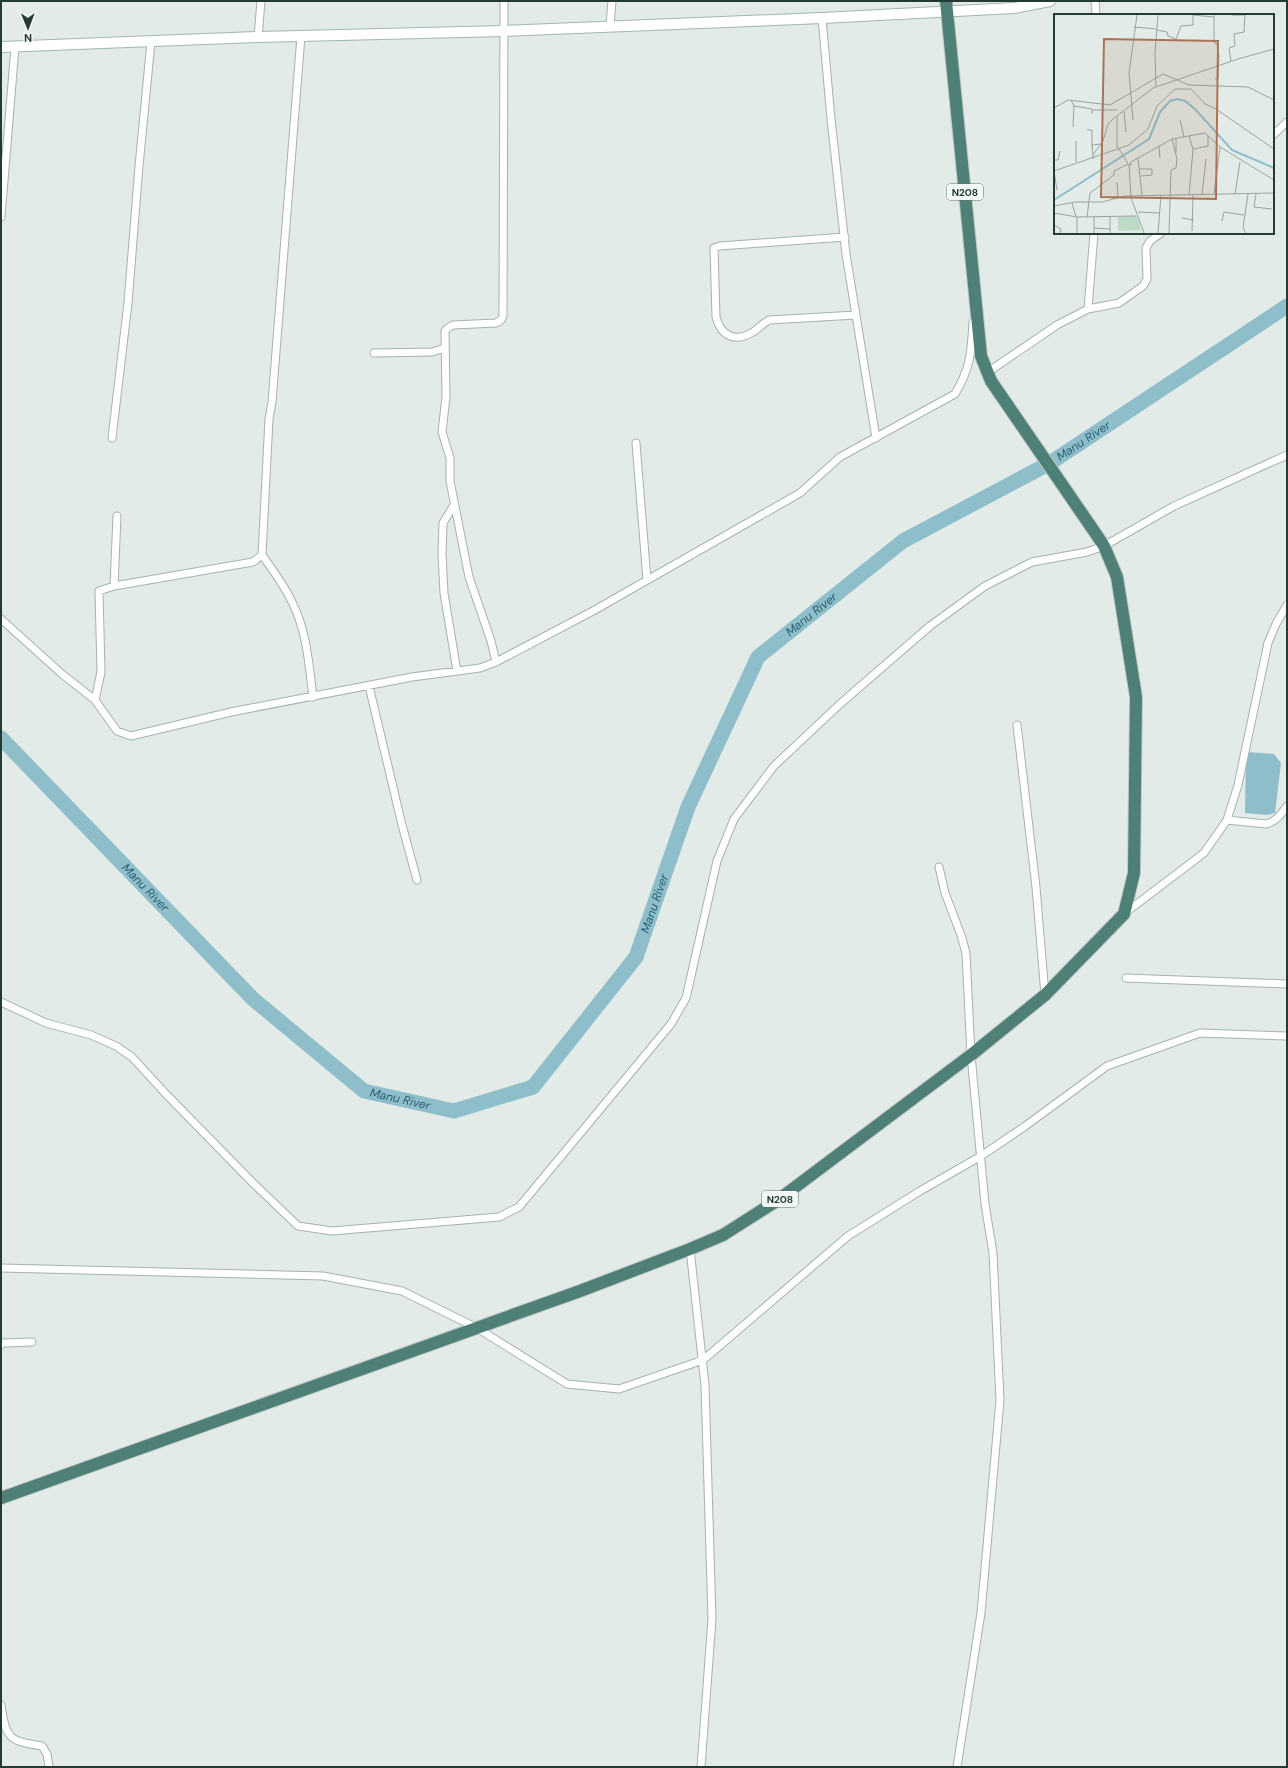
<svg xmlns="http://www.w3.org/2000/svg" width="1288" height="1768" viewBox="0 0 1288 1768" font-family="'DM Sans',sans-serif">
	<style>
		.water { fill: #8fbecb }
		.lines { fill: none; stroke-linecap: round; stroke-linejoin: round }
		.river { stroke: #8fbecb; stroke-width: 15 }
		.minor-casing { stroke: #a5b2ae; stroke-width: 9 }
		.secondary-casing { stroke: #a2b6b0; stroke-width: 12 }
		.trunk-casing { stroke: #c2c8c6; stroke-width: 14 }
		.minor { stroke: #fff; stroke-width: 7 }
		.secondary { stroke: #fff; stroke-width: 10 }
		.trunk { stroke: #4e8077; stroke-width: 12 }
		.labels { text-anchor: middle; stroke-width: 4; stroke-linejoin: round; paint-order: stroke }
		.shield { fill: #f2f8f5; stroke: #62736f; stroke-width: 1 }
		.shield-label { font-size: 10px; font-weight: bold; fill: #243a35 }
		.water-label { font-size: 12px; font-style: italic; fill: #245f70; stroke: #f2f8f5 }
		.inset-river { fill: none; stroke: #8fbecb; stroke-width: 2 }
		.inset-road { fill: none; stroke: #96a4a0; stroke-width: 1 }
		.view { fill: #ab7457; fill-opacity: 0.15; stroke: #ab7457; stroke-width: 2 }
		.inset-edge { fill: none; stroke: #243a35; stroke-width: 2 }
	</style>
	<rect width="100%" height="100%" fill="#e2ebe7"/>
	<path class="water" d="M1246,752l28,2 7,9 -6,50 -8,2 -22,-2z"/>
	<g class="lines">
		<path class="river" id="s1" d="M1,738l252,261 111,92 90,20 79,-24 103,-130 52,-150 70,-150 145,-116 147,-78 237,-157"/>
		<g class="minor-casing">
			<path id="minor" d="M1095,1l1,14
				M822,18l9,101 15,135 30,184
				M610,26l2,-25
				M258,37l3,-36
				M1273,135l14,-13
				M1,217l14,-170
				M845,237l-125,9 -6,2 2,69c5,19 19,26 37,15 5,-3 9,-8 16,-12l87,-5
				M1088,309l6,-76
				M374,353l58,-1 13,-4
				M988,372l69,-47 31,-16 31,-6 24,-17 4,-7 -1,-31 4,-7 11,-8
				M112,438l16,-135 11,-137 12,-124
				M636,443l11,137
				M454,505l-11,18 -1,31 2,39 13,78
				M262,555c11,15 22,30 30,47 15,29 17,64 21,95
				M114,586l3,-70
				M1,619l61,55 33,26 22,31 14,5 100,-24 181,-35 68,-9 16,-6 97,-51 207,-118 40,-36 115,-63c16,-27 16,-41 18,-72
				M496,662l-5,-21 -22,-64 -19,-96v-23l-8,-26 4,-35 -1,-66 3,-3 5,-3 43,-2 5,-3 2,-4 1,-315
				M369,686l33,139 15,55
				M95,700l6,-28 -2,-81 15,-5 139,-24 9,-7 7,-136 3,-17 29,-366
				M1017,725l19,162 9,108
				M1227,820l39,4c10,-2 15,-10 21,-18
				M939,867l6,26 16,42 5,18 5,102 14,149 8,49 7,147 -19,213 -24,154
				M1125,913l79,-60 23,-33 11,-35 30,-142 8,-19 11,-19
				M1126,978l161,6
				M1,1002l45,21 45,12 25,11 16,11 33,36 87,89 46,44 34,5 167,-14 20,-10 152,-183 15,-26 31,-137 17,-42 40,-53 66,-62 90,-78 55,-40 47,-24 55,-10 17,-6 70,-40 113,-51
				M690,1249l15,136 7,234 -11,148
				M1,1268l322,8 79,15 75,37 90,56 52,5 84,-29 145,-124 72,-45 61,-35 43,-29 83,-61 93,-33 87,3
				M1,1345l2,-2 29,-1
				M1,1705c5,35 9,36 41,41l5,8 2,13"/>
		</g>
		<g class="secondary-casing">
			<path id="secondary" d="M1,47l257,-10 246,-6 318,-13 192,-10 36,-7"/>
		</g>
		<g class="trunk-casing">
			<path id="trunk" d="M1,1498l579,-207 110,-42 33,-14 55,-35 193,-145 74,-60 79,-81 10,-41 2,-176 -19,-120 -13,-31 -8,-12 -105,-153 -10,-25 -35,-355"/>
		</g>
		<use href="#minor" class="minor"/>
		<use href="#secondary" class="secondary"/>
		<use href="#trunk" class="trunk"/>
	</g>
	<g class="labels">
		<g class="shield">
			<rect x="947" y="184" width="36" height="16" rx="3"/>
			<rect x="762" y="1191" width="36" height="16" rx="3"/>
		</g>
		<g class="shield-label">
			<text x="965" y="196">N208</text>
			<text x="780" y="1203">N208</text>
		</g>
		<g class="water-label">
			<text dy="4" stroke="none"><textPath href="#s1" startOffset="1564">Manu River</textPath></text>
			<text dy="4" stroke="none"><textPath href="#s1" startOffset="1240">Manu River</textPath></text>
			<text dy="4" stroke="none"><textPath href="#s1" startOffset="208">Manu River</textPath></text>
			<text dy="4" stroke="none"><textPath href="#s1" startOffset="904">Manu River</textPath></text>
			<text dy="4" stroke="none"><textPath href="#s1" startOffset="544">Manu River</textPath></text>
		</g>
	</g>
	<g transform="translate(1054 14)">
		<rect width="220" height="220" fill="#e2ebe7"/>
		<path d="M83,202l4,14 -23,1v-14z" fill="#bddac7"/>
		<path class="inset-river" d="M0,186l95,-61 11,-27 10,-11 7,-2 8,2 10,8 37,41 42,18"/>
		<path class="inset-road" d="M139,1l21,2M160,1v28l3,1 2,12 -1,22 -3,1M178,1h13M80,13l23,2M103,16l10,2 1,4 8,3 5,-13 12,-1v-10M177,47l-2,-13 6,-2 -1,-12 10,-2 1,-17M102,72l-1,-33 3,-38M17,86l3,6 -1,21M20,92l18,3v5M0,94l14,-8 42,5 53,-31 26,11 59,2 26,13M38,96h25M70,98l2,20M79,106l-4,-47 8,-58M126,106l4,17M0,108v20M33,116h5v16M135,122l4,13M122,124v15M22,127v21M105,132l1,12M166,133l54,33M39,141l-1,-10 9,-1M84,144l4,38M39,145v-4l10,-14 5,-17 8,-8M0,146h4l2,-9M76,152l1,-4 41,-23 33,-6 15,14 -6,47M86,155h12v6l-11,1M0,157l75,-26 19,-16 9,-23 18,-17h16l14,15 11,5 58,40M0,157l3,19M63,168l1,16M181,180l5,-32M202,180l-2,13 18,2M135,181l4,-46 15,-3v-10M148,181l4,-36M18,189l4,14M0,192l21,-4h27l23,-6 149,-3M84,198l22,1M0,199l23,4 59,-1M33,203l3,-24 24,-18v-4l14,-7M128,204l12,2M168,207l2,-9 20,3M0,211l7,4 -1,4M40,214l16,1M138,217l1,-36M23,219v-16M40,219v-16M56,219v-17M90,219l-13,-35 -2,-33 -12,-19v-30l36,-28 85,-29 36,-10M104,219l3,-38M115,219l2,-63 5,-2 1,-9 -5,-20M192,219l-3,-5 5,-34"/>
		<path class="view" d="M50,25l114,2 -2,158 -115,-2z"/>
		<rect width="220" height="220" class="inset-edge"/>
	</g>
	<rect width="1288" height="1768" fill="none" stroke="#243a35" stroke-width="4"/>
	<g transform="translate(28 28) rotate(179)" stroke="#f2f8f5" stroke-width="3" paint-order="stroke">
	<path d="M0-3L7 15L0 10L-7 15Z" fill="#243a35"/>
	<text y="-6" font-size="11" font-weight="bold" text-anchor="middle" fill="#243a35">N</text>
	</g>
</svg>
